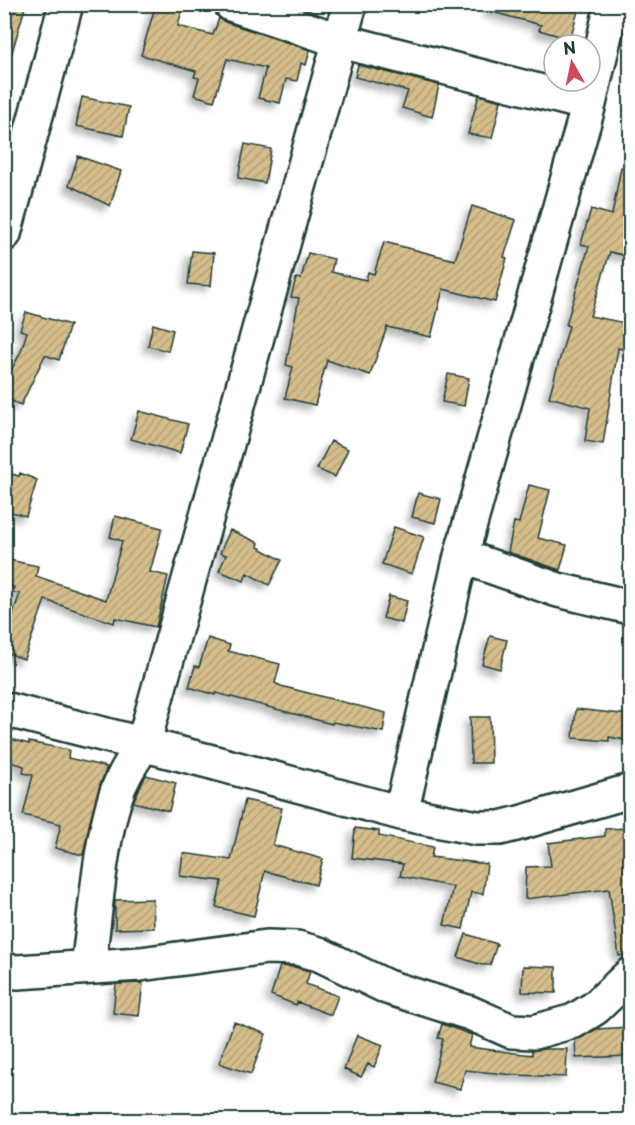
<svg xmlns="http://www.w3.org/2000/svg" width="635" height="1125" viewBox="0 0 635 1125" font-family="'Playpen Sans',sans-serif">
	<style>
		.building { fill: url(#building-hatch); stroke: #1f3d34; stroke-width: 1.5; filter: url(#shadow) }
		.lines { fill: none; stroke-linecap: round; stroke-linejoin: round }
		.minor-casing { stroke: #1f3d34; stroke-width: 38 }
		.minor { stroke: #fff; stroke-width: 33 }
	</style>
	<defs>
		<pattern id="building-hatch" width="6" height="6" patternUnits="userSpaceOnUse" patternTransform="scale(1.5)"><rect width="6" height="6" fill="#d5bd8c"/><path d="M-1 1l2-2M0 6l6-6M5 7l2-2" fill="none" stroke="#b6a379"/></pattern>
		<filter id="shadow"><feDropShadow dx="-5.5" dy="5.5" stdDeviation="3" flood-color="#0004"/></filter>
	</defs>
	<rect width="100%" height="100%" fill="#fff"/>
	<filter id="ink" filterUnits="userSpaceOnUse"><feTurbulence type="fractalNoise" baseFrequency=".0167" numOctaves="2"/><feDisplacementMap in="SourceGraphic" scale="12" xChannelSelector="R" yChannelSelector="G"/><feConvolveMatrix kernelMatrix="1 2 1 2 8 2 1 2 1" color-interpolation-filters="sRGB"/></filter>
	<g filter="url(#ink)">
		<path class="building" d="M4,4h22l-16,55h-6z
			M156,4l26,7 -4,15 35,9 6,-17 6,4 85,28 -4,15 -5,-2 -4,18 -11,-2 -6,24 -22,-5 8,-30 -39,-9 -13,42 -20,-6 5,-17 -5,-1 2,-6 -55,-16z
			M489,4h64l25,7 -8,28 -31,-9 2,-5 -53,-14z
			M358,65l81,20 -7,32 -30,-9 6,-17 -53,-14z
			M479,95l22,6 -9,37 -24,-4z
			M82,97l47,10 -6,29 -47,-10z
			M245,144l26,5 -6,34 -27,-5z
			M78,156l43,15 -11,35 -41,-21z
			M621,167l9,1v89l-20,-5 -20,64 40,8 -4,26 -8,-2 -15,96 -18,-3 5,-33 -41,-11 20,-71 -3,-1 23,-79 -8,-2 10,-35 21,6z
			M472,206l44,14 -12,37 3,1 -12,44 -52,-13 -12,48 -44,-10 -17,48 -43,-15 -12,45 -30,-7 8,-31 -7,-2 13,-67 -8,-1 5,-19 5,1 7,-26 26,6 -3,13 35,8 2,-8 6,2 10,-32 71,18z
			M192,251l22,2 -3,33 -23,-2z
			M26,312l44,13 -11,35 -14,-5 -24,50 -17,-7v-13l17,-34 6,-19 -7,-2z
			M153,324l20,6 -5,21 -20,-5z
			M448,374l21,4 -5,28 -22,-4z
			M139,411l49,13 -8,29 -49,-14z
			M331,441l17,8 -13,28 -18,-8z
			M4,472l15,4 1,-3 17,7 -11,36 -22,-6z
			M529,485l21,5 -12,48 29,7 -7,25 -52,-18 6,-30 5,1z
			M418,493l23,6 -6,24 -23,-6z
			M115,516l47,12 -12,44 18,4 -12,51 -41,-9 -1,5 -69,-23 -21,59 -20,-7v-15l16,-43 -7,-2 1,-5 -10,-2v-26l34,7 -2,10 70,24 16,-59 -12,-4z
			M394,527l30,10 -12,37 -30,-10z
			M230,530l29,13 -1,4 24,13 -13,25 -22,-12 -3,8 -25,-10 7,-16 -6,-2z
			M389,596l18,5 -5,22 -19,-5z
			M490,636l17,4 -7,29 -18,-5z
			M208,638l22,7 -2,6 52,13 -5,19 6,3 105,27 -3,19 -50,-10 -1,2 -116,-31 -1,2 -26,-8 6,-21 4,1z
			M576,709l54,6v26l-21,-4v4l-36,-3z
			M470,717h20l1,46h-20z
			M4,737l25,7v-2l40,8 -1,8 39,9 -7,18 -8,28 -9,42 -28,-7 6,-24 -38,-9 10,-40 -10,-2 1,-7 -20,-6z
			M146,775l30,8 -7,28 -36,-9z
			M245,800l37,8 -9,37 50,14 -7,26 -51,-14 -11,45 -38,-9 6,-26 -42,-5 3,-23 48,7z
			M355,828l24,3v5l54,11 -2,10 56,7 -4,30 -12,-2 -8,37 -19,-4 9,-38 -53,-11 3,-12 -51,-6z
			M630,828v127l-11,1 -10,-67 -84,10 1,-32 25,-1 -3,-23 57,-7v-7z
			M153,899l1,29 -39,1v-29z
			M466,934l31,10 -7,21h-8l-24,-8z
			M280,966l14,1 16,4 -4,13 32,12 -7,19 -34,-13 -1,3 -25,-10z
			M523,966l33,1v26l-34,-1z
			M143,983l-4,33 -26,-3 3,-29z
			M234,1022l32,12 -15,40 -32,-11z
			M442,1024l30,11 -3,12 63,8v-4l11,-2h24l-1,28 -52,-2 -49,-5 -5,19 -28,-7 11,-43 -5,-1z
			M629,1027l1,29 -54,2 -1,-18 22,-11z
			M357,1035l26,10 -9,22 -6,-3 -7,13 -17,-8z"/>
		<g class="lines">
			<g class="minor-casing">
				<path id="minor" d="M231,4l110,37 248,63 23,-100
					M4,234l62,-230
					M461,556l97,34 72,17
					M4,709l204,52 193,52 76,15h23l16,-4 114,-33
					M401,813l60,-257 128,-452
					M88,966c8,-54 11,-117 27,-168 6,-20 17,-36 28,-53l207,-741
					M4,971l14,1 122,-8 127,-17 30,1 22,6 68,33 83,26 41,18 23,1 40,-11 21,-13 35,-33"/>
			</g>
			<use href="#minor" class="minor"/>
		</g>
	</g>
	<rect width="635" height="1125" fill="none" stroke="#fff" stroke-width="24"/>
	<rect x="12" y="12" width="611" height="1101" fill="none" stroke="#1f3d34" stroke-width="2" filter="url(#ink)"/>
	<g transform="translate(572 63) rotate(351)"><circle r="28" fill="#ffffff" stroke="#a5b1ae" stroke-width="1.5"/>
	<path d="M0-4.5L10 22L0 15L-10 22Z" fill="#d1495b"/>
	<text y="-9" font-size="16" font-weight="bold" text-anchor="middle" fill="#1f3d34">N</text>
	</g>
</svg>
